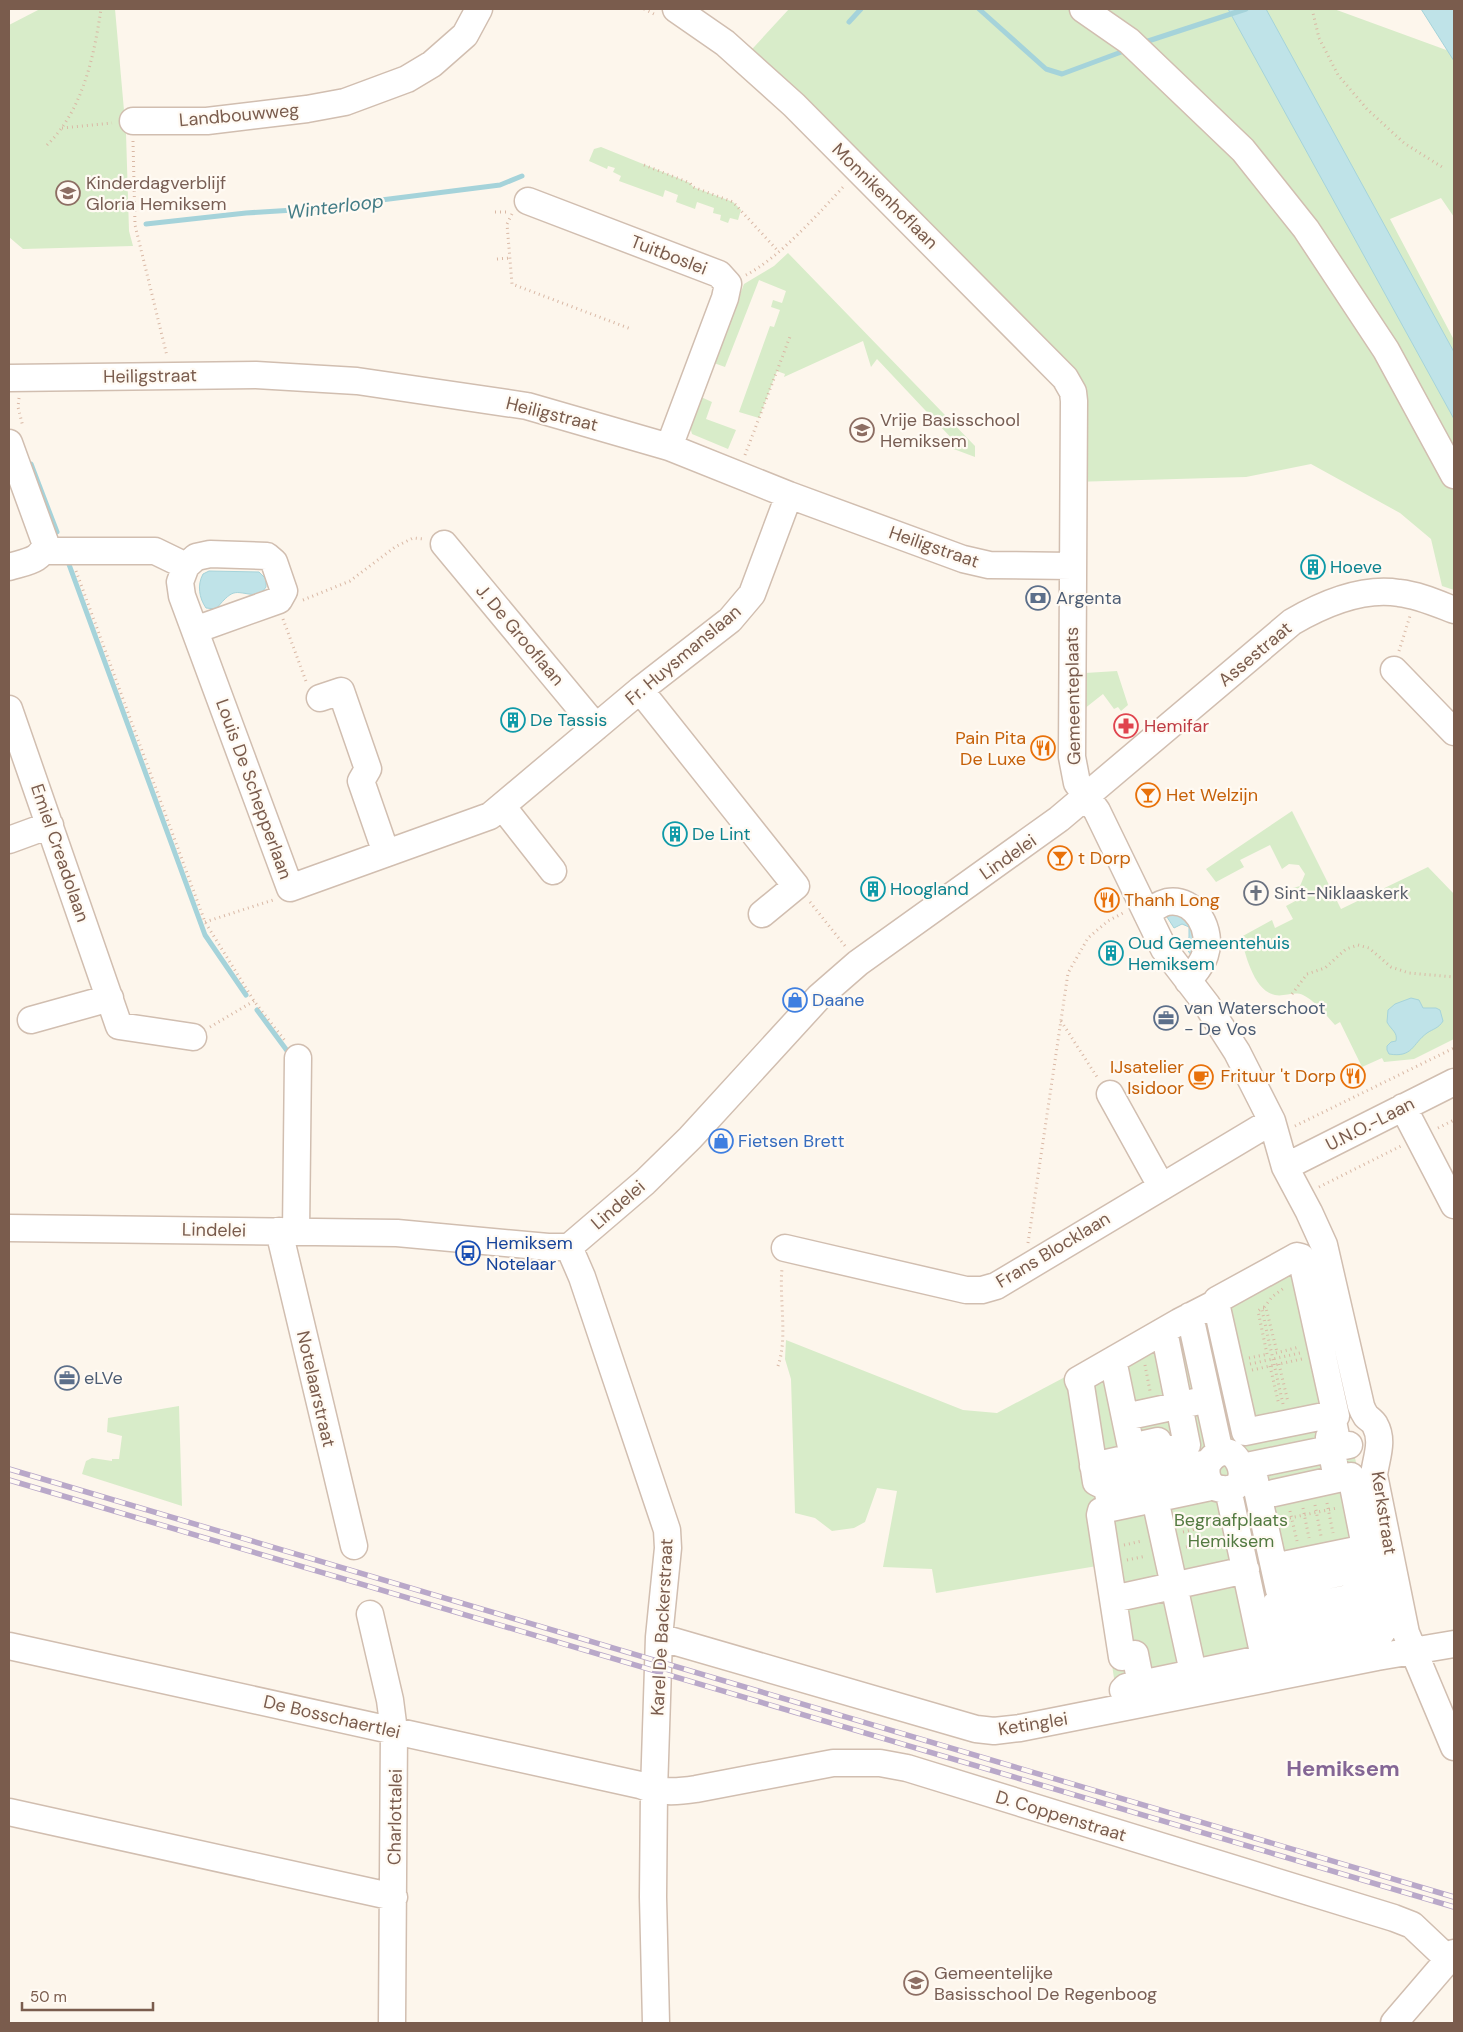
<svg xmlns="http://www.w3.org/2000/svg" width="1463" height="2032" viewBox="0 0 1463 2032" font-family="'DM Sans',sans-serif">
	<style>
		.green { fill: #d8ecc9 }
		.water { fill: #bfe3e8; stroke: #a5d3da }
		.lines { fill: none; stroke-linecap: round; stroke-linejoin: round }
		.stream { stroke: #a5d3da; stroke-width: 5 }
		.minor-casing { stroke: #d1beb0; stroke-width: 29 }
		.path { stroke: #d9b8a5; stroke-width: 3; stroke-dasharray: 1 4; stroke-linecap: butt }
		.minor { stroke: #fff; stroke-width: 26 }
		.rail-casing { stroke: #b9a8c9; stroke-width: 5.5 }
		.rail { stroke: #fffaf3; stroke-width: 4; stroke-dasharray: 11; stroke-linecap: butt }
		.labels { text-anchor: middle; stroke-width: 4.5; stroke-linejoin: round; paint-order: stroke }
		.street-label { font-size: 18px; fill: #7a5c4d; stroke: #fffaf3 }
		.education-label { font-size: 18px; fill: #785e54; stroke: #fffaf3; text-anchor: start }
		.culture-label { font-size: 18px; fill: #0d838f; stroke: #fffaf3; text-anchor: start }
		.service-label { font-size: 18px; fill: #4e5e75; stroke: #fffaf3; text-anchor: start }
		.health-label { font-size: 18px; fill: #be3a42; stroke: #fffaf3; text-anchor: start }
		.food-label { font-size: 18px; fill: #c56008; stroke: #fffaf3; text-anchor: end }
		.worship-label { font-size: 18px; fill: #5b616d; stroke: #fffaf3; text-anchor: start }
		.shop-label { font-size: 18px; fill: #366cbe; stroke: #fffaf3; text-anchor: start }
		.transit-label { font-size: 18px; fill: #164399; stroke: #fffaf3; text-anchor: start }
		.park-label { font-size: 18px; fill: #537a41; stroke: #fffaf3 }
		.water-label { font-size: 19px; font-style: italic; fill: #437c86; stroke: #fffaf3 }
		.district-label { font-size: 22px; font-weight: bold; fill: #846695; stroke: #fffaf3 }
	</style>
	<rect width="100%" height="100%" fill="#fdf6ec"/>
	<path class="green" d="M40,9h75l11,124 3,98 4,15 -110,3 -14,-12v-212z
		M789,9h545l115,42 5,10v156l-13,-19 -51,21 64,121v250l-12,-4 -11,-47 -31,-26 -89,-49 -65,13 -174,5 2,-81 -331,-342z
		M601,147l89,36 3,4 40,15 8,8 -3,10 -8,-2 -2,5 -8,-3 1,-5 -8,-2 1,-5 -17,-6 -2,7 -19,-7 2,-7 -13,-5 -2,7 -44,-16 2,-5 -8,-4 2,-4 -7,-2 -1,3 -18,-8 5,-12z
		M788,253l187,193v11l-24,-9 5,-5 -79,-84 -6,8 -8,-26 -79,36 1,-3 -8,-3 -18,47 -20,-6 31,-86 4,1 6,-17 -9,-3 2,-7 9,3 4,-12 -27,-11 -34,87 -11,-4 30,-79 30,-18z
		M701,397l11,5 -6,17 30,11 -8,19 -36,-15 -2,-7z
		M1117,671l11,34 -7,6 -3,-4 -4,2 -11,-15 -19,15 1,-36z
		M1292,811l49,98 87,-42 26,27v145l-40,20 -30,3 -2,-4 -20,9 -22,-45 -5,3c-9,-10 -20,-24 -32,-30 -9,-4 -19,2 -28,0 -21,-4 -30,-41 -34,-58l31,-17 3,8 18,-9 -7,-13 13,-7 -6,-11 7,-2 5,-12 -6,-9 -10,-1 -7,5 -12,-24 -30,15 4,7 -28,15 -10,-13z
		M1308,1248l88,393 -279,57 -20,-132 -161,27 -4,-24 -49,-2 14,-76 -20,-3 -12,34 -11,6 -22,3 -17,-13 -20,-5 -4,-134 -6,-20 1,-19 177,70 34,3z
		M179,1406l3,100 -100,-32 4,-13 6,-3 20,3v-2h7l3,-23 -15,-4 1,-14z"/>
	<path class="water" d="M1228,9h38l188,343v67z
		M1421,9h33v52z
		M209,571l50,1 7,7v8l-6,8c-26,-1 -24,-10 -44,14l-10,-1c-7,-10 -9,-23 -3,-34z
		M1172,912l21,6 2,42 -10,-13 4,-10v-10l-7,-3 -8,4 -7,-11z
		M1411,998l8,2 4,8h13l4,2 3,11c-4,7 -10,8 -16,12 -15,11 -14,25 -38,21l-2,-4v-4l4,-4 5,-1c2,-9 -5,-11 -9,-19l1,-12 7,-6z"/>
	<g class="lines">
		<path class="stream" d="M979,9l67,60 16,5 62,-23
			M849,22l12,-13
			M1142,43l104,-34
			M146,224l100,-11 64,-4 190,-24 22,-9
			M31,464l26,68
			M67,559l138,376 41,60
			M257,1010l31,42"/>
		<g class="minor-casing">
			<path id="minor" d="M676,9l49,34 69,62 271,273 8,14 1,9 -2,356 5,26 20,28 67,138 43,56 30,47 35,69 13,46 24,45 15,33 37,161c1,3 3,7 5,10 3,3 7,5 9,9 9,16 1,33 -1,50l32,158 48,114
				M1083,9l46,32 114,109 63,79 80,121 68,125
				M133,121h74l100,-12 38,-7 62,-23 25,-15 33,-29 14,-26
				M528,201l191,73 9,10 -3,14 -56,149
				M9,378l247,-3 101,6 170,25 142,41 120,48 174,64 26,6 83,1
				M9,443l36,99c-1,19 -21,20 -36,25
				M444,544l152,183
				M44,551h111l31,15 -6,16 2,14 108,292 200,-72 150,-126 90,-70 22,-26 37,-99
				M186,566l10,-9 14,-3 57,2 7,6 10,29 -5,9 -84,30
				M1394,670l60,62
				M640,690l156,196 -34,28
				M320,698l21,-7 27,78 -7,12 25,72
				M9,709l110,317 74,11
				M502,806l51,65
				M9,840l41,-15
				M1147,914c6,-5 12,-10 20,-12 29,-5 46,29 38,53 -3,10 -11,18 -17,26
				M31,1020l79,-22
				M1110,1094l51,92
				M1403,1107l51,98
				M1285,1167l169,-85
				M9,1228l388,5 151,14h21l76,-65 45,-44 129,-141 39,-34 201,-144 233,-197c31,-18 70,-35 107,-29 19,2 37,10 55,17
				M279,1231l75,315
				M296,1232l2,-174
				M569,1247l13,30 85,253 1,18 -9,89 -5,154 -1,106 3,126
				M785,1248l181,42h16l14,-4 276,-165
				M1216,1303l29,129 79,-16
				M1190,1316l30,137
				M1113,1360l18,87 27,-6
				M1125,1417l70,-15
				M1208,1463c-4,11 0,25 14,26 39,4 12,-63 -14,-26l-102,20 5,25 95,-20 6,-3
				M1093,1466l94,-21 -23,-114
				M1242,1467l107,-22
				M1254,1476l25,114
				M1106,1483l-6,1 -4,-2 -15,-96 -3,-6 101,-58 37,-19 1,-3 80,-44 4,1 35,159 -3,5 3,15 -7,1 8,42
				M1228,1489l36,168
				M1155,1499l38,173
				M1111,1508l-10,3 -1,4 22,142 13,-3 6,30
				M1293,1583l61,-13 10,48 -82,17 -7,-30 21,-5
				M1113,1599l133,-29
				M1296,1601l-8,-37 78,-16
				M1298,1608l61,-12
				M370,1614l20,86 4,31 -2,292
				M659,1637l317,92 18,2 26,-3 357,-71 77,-13
				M9,1646l631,139c19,8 36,7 56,4l137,-26h47l27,5 487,150 18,7 36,34
				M1123,1690l3,-3 254,-53 2,-2 -31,-156 -77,17
				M9,1812l385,85
				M1394,2023l60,-70"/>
		</g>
		<path class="path" d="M644,9l12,6
			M1312,9l7,29 19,37 29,34 37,34 38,24
			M62,128l50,-5
			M133,141l2,84 32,131
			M47,145c36,-35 47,-89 54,-136
			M644,165l46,18 3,4 40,15 45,49
			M495,212h15
			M512,214l-5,10 5,60 119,45
			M497,259l13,-1
			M746,275c33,-17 73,-62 99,-90
			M19,398l-1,9 5,20
			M745,455l46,-121
			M76,571l129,351 49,79 32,41
			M303,600l47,-19 45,-34 18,-9 12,1
			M283,619l24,65
			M1399,651l11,-35
			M810,902l35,44
			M205,922l68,-22
			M1292,994l15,-20 18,-6 21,-19 12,-4 11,3 22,19 18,6 45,4
			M1061,1021l36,56
			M210,1027l44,-26
			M1295,1126l159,-78
			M1438,1128l16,-8
			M1319,1187l82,-41
			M1028,1243l40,-270 20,-35 20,-17 15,-8
			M1276,1353l23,-6
			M1267,1354l-9,-43 4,-3h4l11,44
			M1249,1358l19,-4
			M1250,1364l50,-11
			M1279,1364l9,38
			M1145,1365l5,26
			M778,1366c10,-28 1,-67 4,-97
			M1270,1366l9,39
			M1252,1370l50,-11
			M1283,1404l-21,-94 10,-13 12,-9
			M1327,1503l6,30
			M1315,1505l6,31
			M1303,1508l6,30
			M1290,1511l7,30
			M1285,1519l52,-11
			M1183,1532l26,-6
			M1124,1545l18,-4
			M1186,1547l27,-6
			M1127,1560l19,-4"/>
		<use href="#minor" class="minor"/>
		<g class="rail-casing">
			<path id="rail" d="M9,1469l1445,428
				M9,1480l1445,427"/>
		</g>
		<use href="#rail" class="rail"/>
	</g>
	<defs>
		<g id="school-ring" transform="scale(1.25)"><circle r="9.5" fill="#fffaf3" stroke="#8d6e63" stroke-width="1.5"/><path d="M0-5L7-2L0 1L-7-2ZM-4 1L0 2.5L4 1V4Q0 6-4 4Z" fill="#8d6e63"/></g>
		<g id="building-ring" transform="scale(1.25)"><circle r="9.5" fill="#fffaf3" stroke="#0f9aa8" stroke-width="1.5"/><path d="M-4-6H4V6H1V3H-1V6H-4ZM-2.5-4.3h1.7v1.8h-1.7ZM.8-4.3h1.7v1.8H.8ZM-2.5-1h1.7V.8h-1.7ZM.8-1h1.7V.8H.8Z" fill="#0f9aa8"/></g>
		<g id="bank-ring" transform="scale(1.25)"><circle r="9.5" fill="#fffaf3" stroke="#5c6f8a" stroke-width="1.5"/><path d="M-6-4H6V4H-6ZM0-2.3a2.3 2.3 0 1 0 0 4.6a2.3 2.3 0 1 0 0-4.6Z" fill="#5c6f8a"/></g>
		<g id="pharmacy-ring" transform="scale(1.25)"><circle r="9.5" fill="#fffaf3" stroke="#e0444e" stroke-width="1.5"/><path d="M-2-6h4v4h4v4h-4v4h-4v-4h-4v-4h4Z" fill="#e0444e"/></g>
		<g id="restaurant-ring" transform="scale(1.25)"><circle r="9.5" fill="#fffaf3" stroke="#e8710a" stroke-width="1.5"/><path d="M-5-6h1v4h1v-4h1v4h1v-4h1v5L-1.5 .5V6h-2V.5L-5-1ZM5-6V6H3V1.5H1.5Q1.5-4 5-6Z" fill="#e8710a"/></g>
		<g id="bar-ring" transform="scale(1.25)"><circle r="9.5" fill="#fffaf3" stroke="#e8710a" stroke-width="1.5"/><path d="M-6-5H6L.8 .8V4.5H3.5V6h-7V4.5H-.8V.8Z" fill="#e8710a"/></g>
		<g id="church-ring" transform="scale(1.25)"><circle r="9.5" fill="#fffaf3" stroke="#6b7280" stroke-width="1.5"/><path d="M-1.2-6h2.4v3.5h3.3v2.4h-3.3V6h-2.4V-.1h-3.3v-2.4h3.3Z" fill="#6b7280"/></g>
		<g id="shop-ring" transform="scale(1.25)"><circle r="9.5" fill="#fffaf3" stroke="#3f7fe0" stroke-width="1.5"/><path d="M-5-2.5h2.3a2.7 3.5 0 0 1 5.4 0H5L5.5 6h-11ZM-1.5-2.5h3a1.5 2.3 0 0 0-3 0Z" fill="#3f7fe0"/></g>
		<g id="office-ring" transform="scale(1.25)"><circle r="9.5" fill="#fffaf3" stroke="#5c6f8a" stroke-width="1.5"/><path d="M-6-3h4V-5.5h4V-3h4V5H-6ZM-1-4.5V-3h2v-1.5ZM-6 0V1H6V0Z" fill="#5c6f8a"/></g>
		<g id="cafe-ring" transform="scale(1.25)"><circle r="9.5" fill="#fffaf3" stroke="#e8710a" stroke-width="1.5"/><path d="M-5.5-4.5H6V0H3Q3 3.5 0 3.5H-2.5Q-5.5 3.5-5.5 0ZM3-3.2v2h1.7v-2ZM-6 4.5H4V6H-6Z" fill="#e8710a"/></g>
		<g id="bus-ring" transform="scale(1.25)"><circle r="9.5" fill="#fffaf3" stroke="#1a4fb4" stroke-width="1.5"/><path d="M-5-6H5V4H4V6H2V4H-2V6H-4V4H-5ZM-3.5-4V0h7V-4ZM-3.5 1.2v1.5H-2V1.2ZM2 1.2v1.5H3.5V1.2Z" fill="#1a4fb4"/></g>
	</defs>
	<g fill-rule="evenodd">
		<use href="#school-ring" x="68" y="193"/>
		<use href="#school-ring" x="862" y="430"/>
		<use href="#building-ring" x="1313" y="567"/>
		<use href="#bank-ring" x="1038" y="598"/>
		<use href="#building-ring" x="513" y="720"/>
		<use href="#pharmacy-ring" x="1126" y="726"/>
		<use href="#restaurant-ring" x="1043" y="748"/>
		<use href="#bar-ring" x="1148" y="795"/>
		<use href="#building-ring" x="675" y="834"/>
		<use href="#bar-ring" x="1060" y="858"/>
		<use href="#building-ring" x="873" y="889"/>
		<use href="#church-ring" x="1256" y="893"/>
		<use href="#restaurant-ring" x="1107" y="900"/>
		<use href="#building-ring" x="1111" y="953"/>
		<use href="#shop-ring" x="795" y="1000"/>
		<use href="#office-ring" x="1166" y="1018"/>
		<use href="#restaurant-ring" x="1353" y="1076"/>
		<use href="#cafe-ring" x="1201" y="1077"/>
		<use href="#shop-ring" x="721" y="1141"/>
		<use href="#bus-ring" x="468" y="1253"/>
		<use href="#office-ring" x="67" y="1378"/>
		<use href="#school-ring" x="916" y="1983"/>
	</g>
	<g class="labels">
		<g class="street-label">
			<text transform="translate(239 115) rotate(-5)" y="6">Landbouwweg</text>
			<text transform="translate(885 196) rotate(45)" y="6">Monnikenhoflaan</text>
			<text transform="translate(669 255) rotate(21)" y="6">Tuitboslei</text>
			<text transform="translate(150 376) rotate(-1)" y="6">Heiligstraat</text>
			<text transform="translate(552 414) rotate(14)" y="6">Heiligstraat</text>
			<text transform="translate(934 547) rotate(19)" y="6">Heiligstraat</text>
			<text transform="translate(520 635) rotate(50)" y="6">J. De Grooflaan</text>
			<text transform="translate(1255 654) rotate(-40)" y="6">Assestraat</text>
			<text transform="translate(683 655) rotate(-40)" y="6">Fr. Huysmanslaan</text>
			<text transform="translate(1073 696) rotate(-91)" y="6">Gemeenteplaats</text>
			<text transform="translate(254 789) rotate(70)" y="6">Louis De Schepperlaan</text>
			<text transform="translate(60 853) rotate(71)" y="6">Emiel Creadolaan</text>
			<text transform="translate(1008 857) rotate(-35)" y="6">Lindelei</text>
			<text transform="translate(1370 1124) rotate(-27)" y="6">U.N.O.-Laan</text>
			<text transform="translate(618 1205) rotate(-41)" y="6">Lindelei</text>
			<text transform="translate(214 1230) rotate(1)" y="6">Lindelei</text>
			<text transform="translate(1053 1250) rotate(-31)" y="6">Frans Blocklaan</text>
			<text transform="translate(316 1389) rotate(77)" y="6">Notelaarstraat</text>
			<text transform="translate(1384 1513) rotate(81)" y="6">Kerkstraat</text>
			<text transform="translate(662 1627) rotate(-87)" y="6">Karel De Backerstraat</text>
			<text transform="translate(332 1717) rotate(13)" y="6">De Bosschaertlei</text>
			<text transform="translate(1033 1724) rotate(-9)" y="6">Ketinglei</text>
			<text transform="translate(1061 1816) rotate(17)" y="6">D. Coppenstraat</text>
			<text transform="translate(395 1817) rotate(-89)" y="6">Charlottalei</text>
		</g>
		<g class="education-label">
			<text x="86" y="189">Kinderdagverblijf<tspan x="86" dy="21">Gloria Hemiksem</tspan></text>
			<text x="880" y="426">Vrije Basisschool<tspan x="880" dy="21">Hemiksem</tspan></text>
			<text x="934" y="1979">Gemeentelijke<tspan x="934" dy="21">Basisschool De Regenboog</tspan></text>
		</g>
		<g class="culture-label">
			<text x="1330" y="573">Hoeve</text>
			<text x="530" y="726">De Tassis</text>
			<text x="692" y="840">De Lint</text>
			<text x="890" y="895">Hoogland</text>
			<text x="1128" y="949">Oud Gemeentehuis<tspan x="1128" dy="21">Hemiksem</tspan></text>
		</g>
		<g class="service-label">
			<text x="1056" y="604">Argenta</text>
			<text x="1184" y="1014">van Waterschoot<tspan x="1184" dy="21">- De Vos</tspan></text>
			<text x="84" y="1384">eLVe</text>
		</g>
		<g class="health-label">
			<text x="1144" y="732">Hemifar</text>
		</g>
		<g class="food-label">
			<text x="1026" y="744">Pain Pita<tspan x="1026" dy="21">De Luxe</tspan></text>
			<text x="1166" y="801" text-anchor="start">Het Welzijn</text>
			<text x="1078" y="864" text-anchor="start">t Dorp</text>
			<text x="1124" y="906" text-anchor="start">Thanh Long</text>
			<text x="1184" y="1073">IJsatelier<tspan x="1184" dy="21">Isidoor</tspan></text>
			<text x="1336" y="1082">Frituur 't Dorp</text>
		</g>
		<g class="worship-label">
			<text x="1274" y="899">Sint-Niklaaskerk</text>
		</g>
		<g class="shop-label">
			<text x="812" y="1006">Daane</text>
			<text x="738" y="1147">Fietsen Brett</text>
		</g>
		<g class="transit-label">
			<text x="486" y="1249">Hemiksem<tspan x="486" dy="21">Notelaar</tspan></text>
		</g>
		<g class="park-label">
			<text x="1231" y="1526">Begraafplaats<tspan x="1231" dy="21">Hemiksem</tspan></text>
		</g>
		<g class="water-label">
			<text transform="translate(335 206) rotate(-7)" y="7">Winterloop</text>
		</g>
		<g class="district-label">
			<text x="1343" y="1776">Hemiksem</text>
		</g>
	</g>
	<rect width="1463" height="2032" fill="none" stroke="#7a5c4d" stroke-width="20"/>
	<path d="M22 2002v8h131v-8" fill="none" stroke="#7a5c4d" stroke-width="2.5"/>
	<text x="30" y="2002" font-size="15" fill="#7a5c4d" stroke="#fffaf3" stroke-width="4" paint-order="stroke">50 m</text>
</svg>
